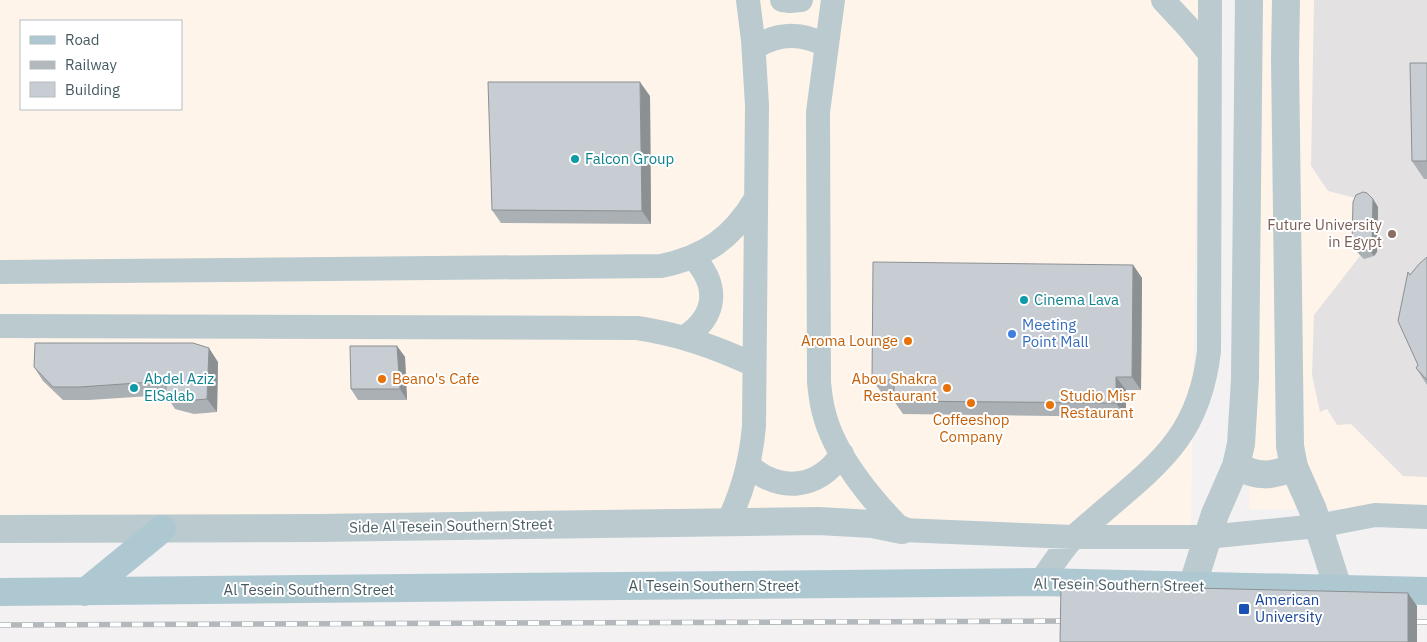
<svg xmlns="http://www.w3.org/2000/svg" width="1427" height="642" viewBox="0 0 1427 642" font-family="'IBM Plex Sans',sans-serif">
	<style>
		.commercial { fill: #fef4ea; fill-rule: evenodd }
		.education { fill: #e4e1e3 }
		.lines { fill: none; stroke-linecap: round; stroke-linejoin: round }
		.minor { stroke: #bacacf; stroke-width: 24 }
		.tertiary { stroke: #bacacf; stroke-width: 28 }
		.primary { stroke: #aec8d2; stroke-width: 28 }
		.rail-casing { stroke: #b2b8bc; stroke-width: 5.5 }
		.rail { stroke: #fff; stroke-width: 4; stroke-dasharray: 11; stroke-linecap: butt }
		.wall { fill: #abb0b5 }
		.shaded-wall { fill: #8b9093 }
		.building { fill: #c7cdd2; stroke: #8b9093 }
		.culture-dot { fill: #0f9aa8; stroke: #fff; stroke-width: 2 }
		.education-dot { fill: #8d6e63; stroke: #fff; stroke-width: 2 }
		.shop-dot { fill: #3f7fe0; stroke: #fff; stroke-width: 2 }
		.food-dot { fill: #e8710a; stroke: #fff; stroke-width: 2 }
		.transit-dot { fill: #1a4fb4; stroke: #fff; stroke-width: 2 }
		.labels { text-anchor: middle; stroke-width: 4; stroke-linejoin: round; paint-order: stroke }
		.culture-label { font-size: 15px; fill: #0d838f; stroke: #fff; text-anchor: start }
		.education-label { font-size: 15px; fill: #785e54; stroke: #fff; text-anchor: end }
		.shop-label { font-size: 15px; fill: #366cbe; stroke: #fff; text-anchor: start }
		.food-label { font-size: 15px; fill: #c56008; stroke: #fff; text-anchor: end }
		.street-label { font-size: 15px; fill: #465a61; stroke: #fff }
		.transit-label { font-size: 15px; fill: #164399; stroke: #fff; text-anchor: start }
	</style>
	<rect width="100%" height="100%" fill="#f3f1f1"/>
	<path class="commercial" d="M0,0h1199l-8,528 -1191,-8zM21,21h160v88h-160z
		M1257,0h170v509h-178z"/>
	<path class="education" d="M1314,0h113v477l-24,-1 -52,-52 -14,1 -10,-16 -7,3 -8,-37 2,-60 46,-59 -3,-9 6,-47 -35,-9 -17,-25z"/>
	<g class="lines">
		<path class="minor" d="M782,0l8,1 11,-1
			M833,0l-15,112 1,270c1,10 2,21 5,31 10,41 48,88 78,117l172,7h133l111,-11 57,-11 52,2
			M1163,0l25,27 22,27
			M754,48c23,-15 47,-16 71,-3
			M0,272l661,-6c44,-9 71,-28 94,-66
			M0,326l637,2c42,6 79,19 117,37
			M685,337c33,-22 34,-52 8,-80
			M749,466c32,27 69,23 93,-12
			M728,522c15,-31 23,-61 26,-96l3,-321 -4,-65 -5,-40
			M1040,582c11,-14 21,-32 34,-45 10,-10 22,-19 32,-28 58,-49 94,-78 103,-158l1,-351"/>
		<path class="tertiary" d="M1286,0l-1,58 5,388 4,21 19,43 25,78
			M1236,466c22,11 35,11 58,1
			M0,529l318,-1 501,-7 53,3 30,6
			M1192,587l23,-73 21,-48 5,-22 4,-65 4,-379"/>
		<path class="primary" d="M0,592l1040,-10 387,9
			M85,592l77,-63"/>
		<g class="rail-casing">
			<path id="rail" d="M1417,622h10
				M0,625l1070,-4"/>
		</g>
		<use href="#rail" class="rail"/>
	</g>
	<path class="wall" d="M1427,63v116h-3l-12,-18z
		M650,96l1,128 -150,-1 -9,-13z
		M1373,199l5,8 -1,45 -3,4 -10,3 -7,-7 -5,-8z
		M1427,257v128l-11,-17 2,-3 -8,-90z
		M1133,265l9,13 -1,112h-15v27l-223,-3 -9,-13v-8h-12l-10,-13z
		M397,346l8,11 2,43h-49l-7,-11z
		M218,362l-1,50 -23,2 -19,-5 -9,-14 -77,5h-26l-20,-19 -9,-14z"/>
	<path class="shaded-wall" d="M640,82l10,14 1,128 -9,-13z
		M1373,199l5,8 -1,45 -3,4 -5,-7z
		M1133,265l9,13 -1,112 -9,-13z
		M397,346l8,11 2,43 -7,-11z
		M209,348l9,14 -1,50 -10,-13z
		M1116,377l10,13v27l-10,-14z
		M1408,593l9,13v36h-9z"/>
	<path class="building" d="M1410,63h17v98h-15z
		M488,82h152l2,129 -150,-1z
		M1363,192l4,1 6,6 -1,46 -3,4 -10,3 -7,-8 1,-42 3,-7z
		M1427,257v123l-11,-12 2,-3 -20,-44 10,-49 2,3 9,-11z
		M873,262l260,3 -1,112h-16v26l-222,-2v-21h-22z
		M35,343h158l16,5 -2,51 -23,2 -18,-5v-15l-86,6h-27l-19,-20z
		M350,346h47l3,43h-49z
		M1061,585l347,8v49h-348z"/>
	<g class="culture-dot">
		<circle cx="575" cy="159" r="5"/>
		<circle cx="1024" cy="300" r="5"/>
		<circle cx="134" cy="388" r="5"/>
	</g>
	<circle class="education-dot" cx="1392" cy="234" r="5"/>
	<circle class="shop-dot" cx="1012" cy="334" r="5"/>
	<g class="food-dot">
		<circle cx="908" cy="341" r="5"/>
		<circle cx="382" cy="379" r="5"/>
		<circle cx="947" cy="388" r="5"/>
		<circle cx="971" cy="403" r="5"/>
		<circle cx="1050" cy="405" r="5"/>
	</g>
	<rect class="transit-dot" x="1238" y="603" width="12" height="12" rx="2.5"/>
	<g class="labels">
		<g class="culture-label">
			<text x="585" y="164">Falcon Group</text>
			<text x="1034" y="305">Cinema Lava</text>
			<text x="144" y="384">Abdel Aziz<tspan x="144" dy="17">ElSalab</tspan></text>
		</g>
		<g class="education-label">
			<text x="1382" y="230">Future University<tspan x="1382" dy="17">in Egypt</tspan></text>
		</g>
		<g class="shop-label">
			<text x="1022" y="330">Meeting<tspan x="1022" dy="17">Point Mall</tspan></text>
		</g>
		<g class="food-label">
			<text x="898" y="346">Aroma Lounge</text>
			<text x="392" y="384" text-anchor="start">Beano's Cafe</text>
			<text x="937" y="384">Abou Shakra<tspan x="937" dy="17">Restaurant</tspan></text>
			<text x="1060" y="401" text-anchor="start">Studio Misr<tspan x="1060" dy="17">Restaurant</tspan></text>
			<text x="971" y="425" text-anchor="middle">Coffeeshop<tspan x="971" dy="17">Company</tspan></text>
		</g>
		<g class="street-label">
			<text transform="translate(451 526) rotate(-1)" y="5">Side Al Tesein Southern Street</text>
			<text transform="translate(1119 585) rotate(1)" y="5">Al Tesein Southern Street</text>
			<text x="714" y="591">Al Tesein Southern Street</text>
			<text x="309" y="595">Al Tesein Southern Street</text>
		</g>
		<g class="transit-label">
			<text x="1255" y="605">American<tspan x="1255" dy="17">University</tspan></text>
		</g>
	</g>
	<rect x="20" y="20" width="162" height="90" fill="#ffffff" stroke="#b5bdc0"/>
	<rect x="30" y="36" width="25" height="8" fill="#aec8d2" stroke="#b5bdc0"/>
	<text x="65" y="45" font-size="15" fill="#465a61">Road</text>
	<rect x="30" y="61" width="25" height="8" fill="#b2b8bc" stroke="#b5bdc0"/>
	<text x="65" y="70" font-size="15" fill="#465a61">Railway</text>
	<rect x="30" y="82" width="25" height="15" fill="#c7cdd2" stroke="#b5bdc0"/>
	<text x="65" y="95" font-size="15" fill="#465a61">Building</text>
</svg>
